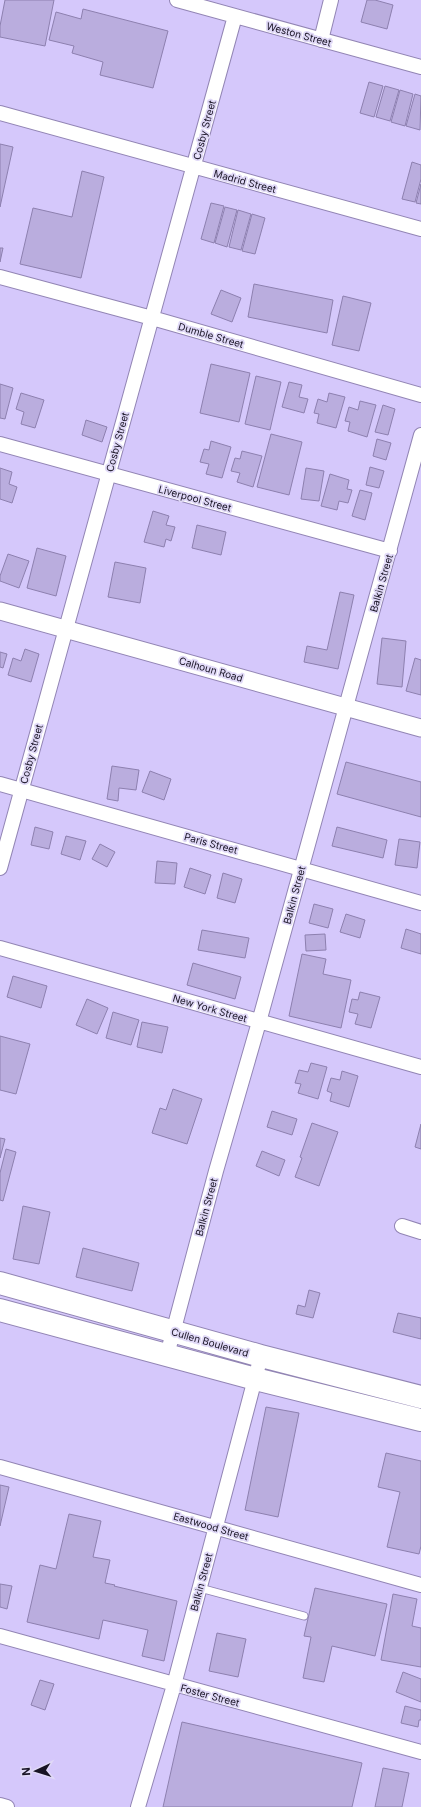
<svg xmlns="http://www.w3.org/2000/svg" width="421" height="1807" viewBox="0 0 421 1807" font-family="Inter,sans-serif">
	<style>
		.building { fill: #baadde; stroke: #8d80af }
		.lines { fill: none; stroke-linecap: round; stroke-linejoin: round }
		.service-casing { stroke: #9285b4; stroke-width: 9 }
		.minor-casing { stroke: #9285b4; stroke-width: 16 }
		.tertiary-casing { stroke: #9285b4; stroke-width: 19 }
		.primary-casing { stroke: #9285b4; stroke-width: 24 }
		.service { stroke: #fff; stroke-width: 7 }
		.minor { stroke: #fff; stroke-width: 14 }
		.tertiary { stroke: #fff; stroke-width: 17 }
		.primary { stroke: #fff; stroke-width: 22 }
		.labels { text-anchor: middle; stroke-width: 3.5; stroke-linejoin: round; paint-order: stroke }
		.street-label { font-size: 10px; fill: #181324; stroke: #e0d9f7 }
	</style>
	<rect width="100%" height="100%" fill="#d5c8fb"/>
	<path class="building" d="M5,0h49l-9,46 -45,-9v-11z
		M367,0h8l18,5 -6,24 -26,-7z
		M83,9l85,22 -15,57 -53,-13 3,-13 -31,-9 2,-7 -25,-6 7,-28 25,7z
		M369,82l14,4 -9,31 -14,-4z
		M385,86l14,4 -9,31 -14,-4z
		M400,90l13,4 -8,32 -14,-4z
		M415,94l6,2 -1,34 -14,-4z
		M0,144l13,3 -13,60z
		M412,162l9,3v14l-6,23 -13,-3z
		M82,171l22,6 -23,101 -61,-14 13,-56 39,9z
		M421,184v20l-5,-1z
		M211,203l13,3 -10,37 -13,-4z
		M225,207l12,3 -10,37 -12,-4z
		M238,210l13,4 -10,36 -12,-3z
		M252,214l13,4 -10,36 -13,-3z
		M0,248h3l-3,14z
		M254,284l79,16 -6,33 -79,-16z
		M221,290l20,8 -9,24 -21,-8z
		M343,296l28,7 -12,48 -27,-6z
		M211,364l39,9 -11,49 -39,-9z
		M256,376l25,6 -11,48 -25,-6z
		M289,382l13,3 -3,12 9,2 -4,14 -22,-6z
		M0,384l13,4 -8,31 -5,-1z
		M21,393l23,7 -9,28 -14,-4 3,-12 -8,-3z
		M329,393l16,4 -9,31 -19,-5 2,-9 -5,-1 4,-14 9,3z
		M360,401l16,4 -9,32 -19,-6 2,-9 -5,-1 4,-14 9,3z
		M383,405l12,4 -7,26 -13,-3z
		M86,420l21,7 -5,15 -20,-7z
		M271,434l31,8 -13,53 -32,-8z
		M377,439l14,4 -5,17 -13,-4z
		M211,441l20,6 -9,31 -16,-4 3,-10 -9,-2 4,-13 5,1z
		M242,451l20,5 -9,31 -16,-5 3,-9 -9,-2 4,-13 5,1z
		M370,467l14,4 -5,17 -13,-3z
		M0,468l12,4 -3,12 8,3 -5,16 -12,-4z
		M306,468l18,3 -5,30 -18,-2z
		M330,474l19,6 -2,9 5,1 -4,13 -9,-2 -2,9 -16,-4z
		M360,490l12,3 -7,27 -13,-4z
		M153,511l16,5 -3,9 9,2 -4,14 -5,-2 -2,8 -20,-5z
		M197,525l29,7 -5,23 -29,-7z
		M37,548l29,8 -10,40 -29,-8z
		M8,554l21,7 -10,27 -19,-7v-5z
		M115,562l31,6 -6,35 -32,-6z
		M340,592l14,3 -16,74 -34,-7 3,-16 20,4z
		M382,638l24,3 -4,46 -25,-3z
		M25,649l14,5 -8,28 -23,-7 5,-17 8,3z
		M0,652l7,2 -4,14 -3,-1z
		M415,658l6,2v35l-15,-4z
		M346,762l75,20v35l-84,-23z
		M112,766l27,4 -3,20 -17,-2 -1,13 -11,-2z
		M150,771l21,8 -7,21 -22,-8z
		M35,827l18,5 -4,17 -18,-4z
		M337,827l50,13 -4,18 -51,-12z
		M66,836l20,5 -6,19 -19,-6z
		M399,839l21,3 -3,26 -22,-3z
		M100,844l15,8 -8,15 -15,-8z
		M157,861l20,2 -2,21 -20,-1z
		M190,868l21,7 -6,19 -21,-7z
		M223,873l19,6 -7,24 -18,-5z
		M314,904l19,5 -5,19 -19,-5z
		M346,914l19,6 -5,18 -20,-6z
		M406,929l15,5v20l-20,-6z
		M202,930l47,8 -4,20 -47,-8z
		M325,934l1,16 -20,1 -1,-16z
		M302,954l24,5 -3,15 28,6 -10,48 -52,-12z
		M193,963l48,14 -6,22 -48,-14z
		M13,976l34,10 -6,22 -34,-11z
		M360,992l20,5 -9,31 -16,-4 3,-10 -9,-2 3,-13 6,1z
		M87,999l21,9 -11,26 -21,-9z
		M113,1012l26,8 -8,25 -25,-7z
		M142,1022l26,5 -6,26 -25,-6z
		M0,1036l30,8 -14,50 -16,-4z
		M311,1063l16,4 -9,32 -20,-6 3,-9 -6,-1 4,-13 9,2z
		M342,1071l16,5 -9,31 -19,-6 2,-8 -5,-2 4,-13 9,2z
		M173,1089l29,10 -15,45 -35,-11 8,-25 6,2z
		M272,1111l25,8 -5,16 -25,-8z
		M312,1123l26,9 -19,54 -24,-9 7,-19 -2,-1z
		M421,1124v25l-6,-2z
		M0,1138l5,1 -5,19z
		M6,1149l10,3 -13,49 -3,-1v-27z
		M262,1151l23,9 -6,16 -23,-10z
		M23,1206l27,6 -11,52 -26,-5z
		M83,1248l56,15 -7,28 -56,-14z
		M309,1290l11,3 -7,25 -17,-4 2,-9 7,2z
		M398,1313l23,5v21l-28,-7z
		M266,1407l33,6 -21,104 -33,-7z
		M386,1453l35,8v85l-2,8 -32,-7 13,-55 -22,-5z
		M0,1485l9,2 -9,39z
		M69,1514l32,7 -8,36 17,3 -5,23 10,2 -1,1 63,15 -13,60 -22,-5 6,-26 -45,-10 -4,19 -72,-17 13,-57 16,4z
		M0,1584l12,2 -5,23 -7,-2z
		M315,1588l72,16 -12,52 -43,-10 -8,36 -21,-4 8,-41 -7,-1z
		M393,1594l24,5 -5,27 9,2v39l-40,-7z
		M217,1633l29,6 -8,38 -29,-6z
		M403,1672l18,7v23l-25,-10z
		M40,1680l14,4 -9,26 -14,-5z
		M405,1706l16,4v10h-2l-1,7 -17,-4z
		M182,1722l180,41 -10,44h-189z
		M383,1768l26,5 -7,34h-27z"/>
	<g class="lines">
		<g class="service-casing">
			<path id="service" d="M200,1588l104,28"/>
		</g>
		<g class="minor-casing">
			<path id="minor" d="M177,0l244,67
				M321,40l10,-40
				M0,113l421,116
				M0,277l152,41 269,77
				M0,444l390,107
				M0,784l421,119
				M0,868l235,-852
				M0,948l421,119
				M402,1226l19,6
				M167,1355l49,-184 43,-149 162,-587
				M0,1467l421,118
				M0,1636l421,116
				M0,1805l7,2
				M138,1807l36,-122 87,-329"/>
		</g>
		<g class="tertiary-casing">
			<path id="tertiary" d="M0,611l421,117"/>
		</g>
		<g class="primary-casing">
			<path id="primary" d="M0,1283l261,73 160,41
				M0,1310l255,69 166,41"/>
		</g>
		<use href="#service" class="service"/>
		<use href="#minor" class="minor"/>
		<use href="#tertiary" class="tertiary"/>
		<use href="#primary" class="primary"/>
	</g>
	<g class="labels">
		<g class="street-label">
			<text transform="translate(299 34) rotate(15)" y="4">Weston Street</text>
			<text transform="translate(204 130) rotate(-75)" y="4">Cosby Street</text>
			<text transform="translate(245 181) rotate(15)" y="4">Madrid Street</text>
			<text transform="translate(211 335) rotate(16)" y="4">Dumble Street</text>
			<text transform="translate(117 442) rotate(-75)" y="4">Cosby Street</text>
			<text transform="translate(195 498) rotate(15)" y="4">Liverpool Street</text>
			<text transform="translate(381 583) rotate(-74)" y="4">Balkin Street</text>
			<text transform="translate(211 669) rotate(16)" y="4">Calhoun Road</text>
			<text transform="translate(31 754) rotate(-75)" y="4">Cosby Street</text>
			<text transform="translate(211 843) rotate(15)" y="4">Paris Street</text>
			<text transform="translate(294 895) rotate(-75)" y="4">Balkin Street</text>
			<text transform="translate(210 1008) rotate(16)" y="4">New York Street</text>
			<text transform="translate(206 1207) rotate(-75)" y="4">Balkin Street</text>
			<text transform="translate(210 1342) rotate(16)" y="4">Cullen Boulevard</text>
			<text transform="translate(211 1526) rotate(16)" y="4">Eastwood Street</text>
			<text transform="translate(201 1582) rotate(-75)" y="4">Balkin Street</text>
			<text transform="translate(210 1695) rotate(15)" y="4">Foster Street</text>
		</g>
	</g>
	<g transform="translate(36 1771) rotate(266)" stroke="#e0d9f7" stroke-width="3" paint-order="stroke">
	<path d="M0-3L7 15L0 10L-7 15Z" fill="#181324"/>
	<text y="-6" font-size="11" font-weight="bold" text-anchor="middle" fill="#181324">N</text>
	</g>
</svg>
